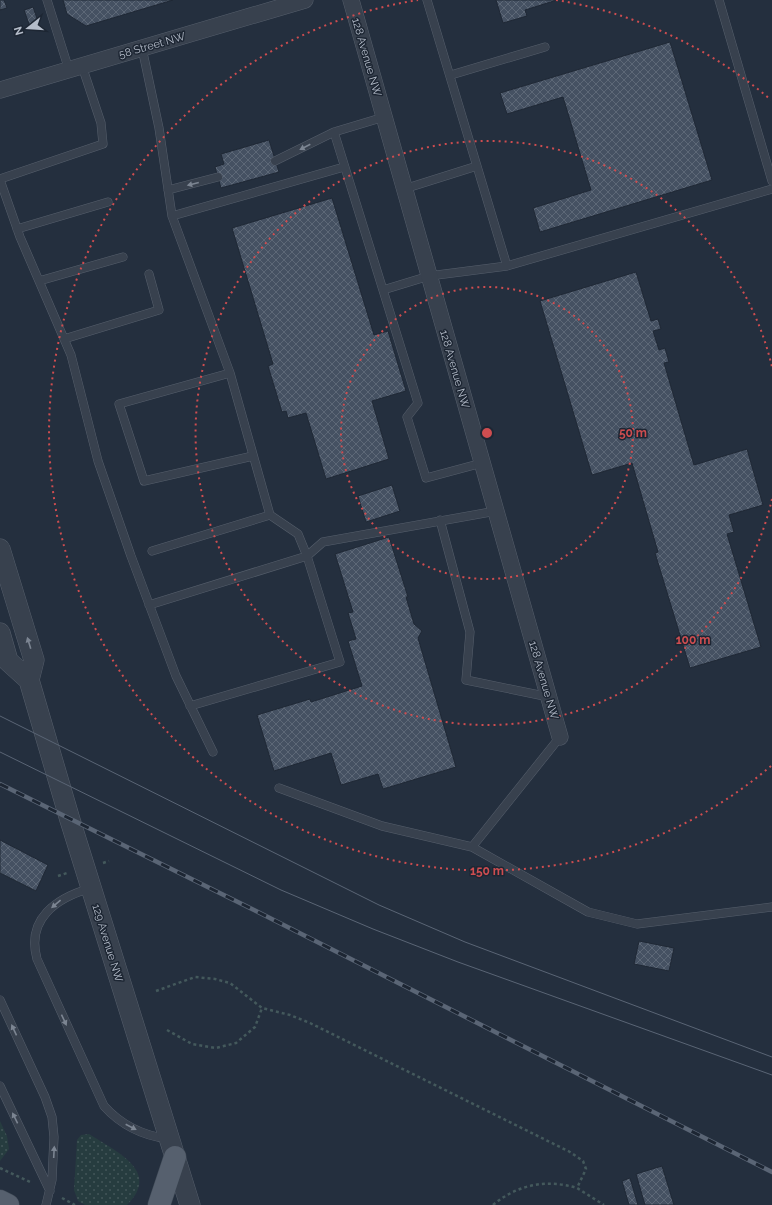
<svg xmlns="http://www.w3.org/2000/svg" width="772" height="1205" viewBox="0 0 772 1205" font-family="Raleway,sans-serif">
	<style>
		.grass { fill: url(#grass-dots) }
		.building { fill: url(#building-cross-hatch); stroke: #1f2835 }
		.lines { fill: none; stroke-linecap: round; stroke-linejoin: round }
		.service-casing { stroke: #565f6c; stroke-width: 9 }
		.minor-casing { stroke: #565f6c; stroke-width: 17 }
		.tertiary-casing { stroke: #565f6c; stroke-width: 21 }
		.primary-casing { stroke: #414a57; stroke-width: 23 }
		.path { stroke: #44595c; stroke-width: 2.5; stroke-dasharray: 3 3; stroke-linecap: butt }
		.service { stroke: #38414e; stroke-width: 8 }
		.minor { stroke: #38414e; stroke-width: 16 }
		.tertiary { stroke: #38414e; stroke-width: 20 }
		.primary { stroke: #56606e; stroke-width: 22 }
		.tram { stroke: #5a6575; stroke-width: 1 }
		.rail-casing { stroke: #5a6575; stroke-width: 4.5 }
		.rail { stroke: #1d2633; stroke-width: 3; stroke-dasharray: 9; stroke-linecap: butt }
		.oneway { fill: #7c8592 }
		.ring { fill: none; stroke: #ce4d50; stroke-width: 2; stroke-dasharray: 2 4 }
		.labels { text-anchor: middle; stroke-width: 3; stroke-linejoin: round; paint-order: stroke }
		.street-label { font-size: 11px; fill: #b4bcc9; stroke: #1d2633 }
		.centre { fill: #ce4d50; stroke: #1d2633; stroke-width: 2 }
		.ring-label { font-size: 12px; text-anchor: middle; font-weight: bold; fill: #ce4d50; stroke: #1d2633; stroke-width: 3; stroke-linejoin: round; paint-order: stroke }
	</style>
	<defs>
		<pattern id="grass-dots" width="8" height="8" patternUnits="userSpaceOnUse"><rect width="8" height="8" fill="#263c3f"/><path d="M2 2h.1M6 6h.1" fill="none" stroke="#435659" stroke-width="1.8" stroke-linecap="round"/></pattern>
		<pattern id="building-cross-hatch" width="8" height="8" patternUnits="userSpaceOnUse"><rect width="8" height="8" fill="#455162"/><path d="M0 0l8 8M0 8l8-8" fill="none" stroke="#5d6877"/></pattern>
	</defs>
	<rect width="100%" height="100%" fill="#242f3e"/>
	<path class="grass" d="M0,1121l7,15 2,13 -9,12z
		M89,1134c26,17 73,37 38,71h-42l-7,-4 -4,-11 3,-50 4,-5z"/>
	<path class="building" d="M0,0h4l3,8 -7,2z
		M63,0h110l-87,26 -19,-12z
		M496,0h61l-32,10 2,6 -24,7z
		M33,7l6,17 -9,3 -6,-17z
		M670,42l42,138 -172,52 -7,-24 58,-18 -28,-93 -56,17 -7,-21z
		M269,140l10,32 -58,16 -6,-21 9,-3 -3,-10z
		M332,198l42,137 14,-4 18,60 -34,10 17,58 -63,20 -20,-66 -18,5 -2,-7 -4,1 -14,-46 5,-2 -41,-136z
		M636,272l15,49 7,-2 3,10 -8,2 6,19 6,-2 4,14 -5,1 30,102 53,-16 16,56 -34,10 5,17 -7,2 34,113 -71,21 -35,-115 3,-1 -26,-89 -40,12 -52,-174z
		M392,485l8,26 -34,11 -8,-26z
		M389,537l19,60h-2l8,27 8,7 -4,7 38,129 -73,22 -5,-15 -37,11 -10,-32 -57,18 -17,-56 53,-16 1,3 51,-16 -14,-45 8,-2 -8,-26 5,-1 -18,-58z
		M0,840l48,25 -12,26 -36,-18z
		M639,941l35,7 -5,23 -35,-7z
		M662,1166l12,39h-29l-9,-31z
		M630,1178l8,27h-9l-7,-24z"/>
	<g class="lines">
		<g class="service-casing">
			<path id="service" d="M47,0l22,70
				M427,0l80,266 265,-77
				M719,0l53,181
				M142,48l17,80 13,88 58,157 40,142 -118,36
				M451,75l94,-28
				M384,117l-50,15 84,271 -11,14 19,61 56,-15
				M275,161l59,-29
				M0,179l103,-35 -2,-21 -19,-57
				M0,180l20,57 51,118 27,106 33,95 45,120 37,76
				M404,189l73,-23
				M168,190l50,-13
				M172,216l172,-49
				M17,229l91,-27
				M39,281l84,-24
				M383,290l46,-14 78,-10
				M64,339l95,-29 -10,-36
				M230,373l-111,31 25,77 109,-25
				M440,520l30,112 -4,48 83,17
				M149,605l158,-49 16,-14 173,-31
				M190,706l150,-44 -33,-106 -9,-22 -28,-19
				M279,788l103,38 90,21 88,-110
				M472,847l116,65 49,12 135,-17
				M91,888c-35,10 -65,31 -54,71l67,147c17,19 40,30 65,33
				M0,1000l45,97 7,20 2,20 -2,43 -6,25
				M0,1086l50,105"/>
		</g>
		<g class="minor-casing">
			<path id="minor" d="M351,0l209,737
				M0,90l305,-90"/>
		</g>
		<g class="tertiary-casing">
			<path id="tertiary" d="M0,549l34,111 -5,20
				M0,633l8,28 21,19 41,140 120,385"/>
		</g>
		<g class="primary-casing">
			<path id="primary" d="M0,1201l8,4
				M159,1205l16,-48"/>
		</g>
		<path class="path" d="M103,863l6,-2
			M58,876l9,-3
			M156,991l39,-14 20,2 15,4 32,25 28,7 20,8 260,129 13,9 3,8 -9,19 27,17
			M167,1030l25,14 24,4 20,-5 19,-16 7,-19
			M0,1168l30,14
			M62,1198l13,7
			M493,1205c25,-21 54,-26 84,-17"/>
		<use href="#service" class="service"/>
		<use href="#minor" class="minor"/>
		<use href="#tertiary" class="tertiary"/>
		<use href="#primary" class="primary"/>
		<path class="tram" d="M0,716l379,189 86,37 307,115
			M0,752l281,138 92,39 85,33 314,113"/>
		<g class="rail-casing">
			<path id="rail" d="M0,784l254,126 518,262"/>
		</g>
		<use href="#rail" class="rail"/>
	</g>
	<defs><path id="oneway-solid" d="M-6-.8H1V-3.2L6.5 0L1 3.2V.8H-6Z"/></defs>
	<g class="oneway">
		<use href="#oneway-solid" transform="translate(305 147) rotate(153)"/>
		<use href="#oneway-solid" transform="translate(193 184) rotate(166)"/>
		<use href="#oneway-solid" transform="translate(29 643) rotate(-107)"/>
		<use href="#oneway-solid" transform="translate(56 904) rotate(140)"/>
		<use href="#oneway-solid" transform="translate(64 1020) rotate(65)"/>
		<use href="#oneway-solid" transform="translate(14 1030) rotate(-115)"/>
		<use href="#oneway-solid" transform="translate(15 1118) rotate(-116)"/>
		<use href="#oneway-solid" transform="translate(131 1127) rotate(27)"/>
		<use href="#oneway-solid" transform="translate(54 1152) rotate(-87)"/>
	</g>
	<g class="ring">
		<circle cx="487" cy="433" r="146"/>
		<path d="M772 499A292 292 0 1 1 772 367"/>
		<path d="M771 766A438 438 0 1 1 418 0M556 0A438 438 0 0 1 771 100"/>
	</g>
	<g class="labels">
		<g class="street-label">
			<text transform="translate(152 45) rotate(-16)" y="4">58 Street NW</text>
			<text transform="translate(367 57) rotate(74)" y="4">128 Avenue NW</text>
			<text transform="translate(455 369) rotate(74)" y="4">128 Avenue NW</text>
			<text transform="translate(544 680) rotate(74)" y="4">128 Avenue NW</text>
			<text transform="translate(108 943) rotate(73)" y="4">129 Avenue NW</text>
		</g>
	</g>
	<circle cx="487" cy="433" r="6" class="centre"/>
	<g class="ring-label">
		<text x="633" y="437">50 m</text>
		<text x="693" y="644">100 m</text>
		<text x="487" y="875">150 m</text>
	</g>
	<g transform="translate(28 28) rotate(253)" stroke="#1d2633" stroke-width="3" paint-order="stroke">
	<path d="M0-3L7 15L0 10L-7 15Z" fill="#b4bcc9"/>
	<text y="-6" font-size="11" font-weight="bold" text-anchor="middle" fill="#b4bcc9">N</text>
	</g>
</svg>
